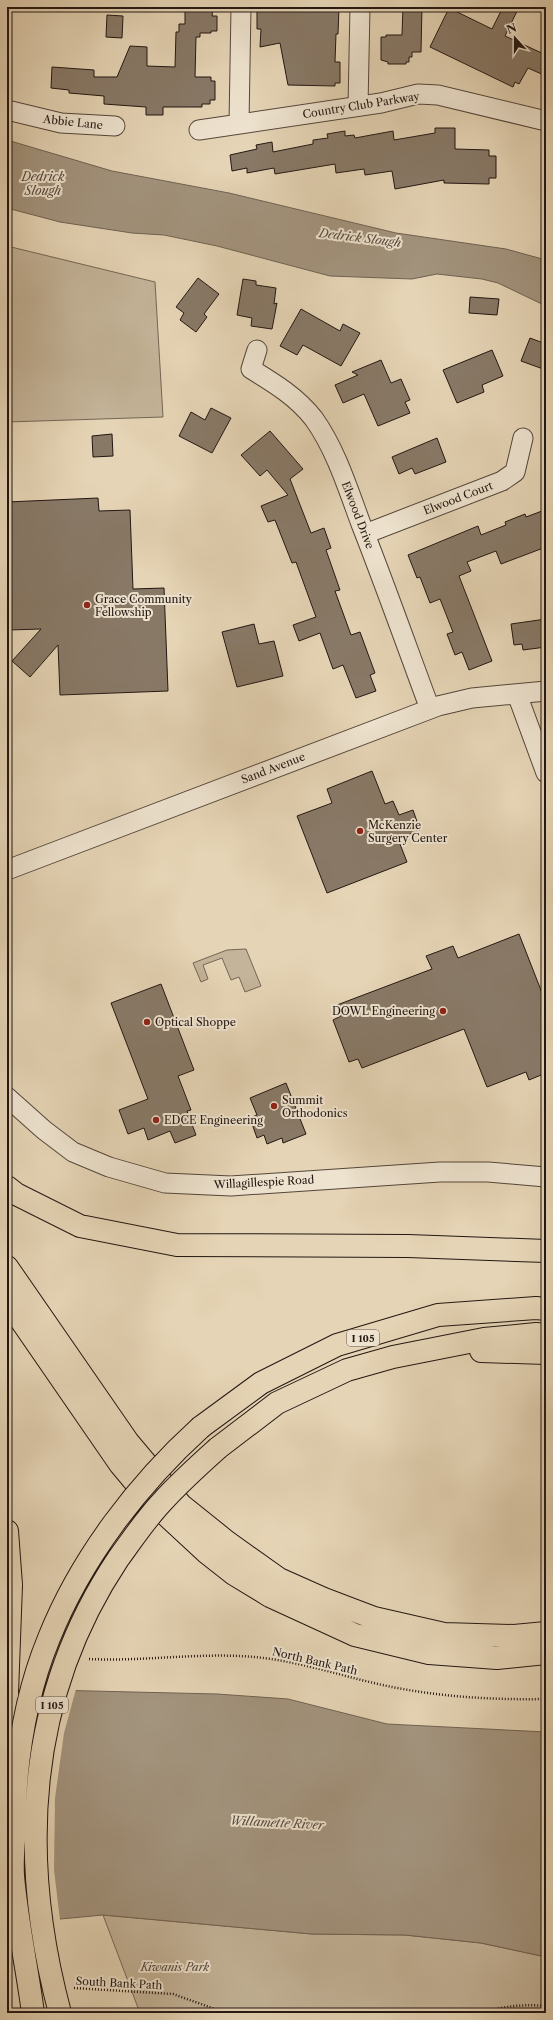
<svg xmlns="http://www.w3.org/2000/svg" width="553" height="2020" viewBox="0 0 553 2020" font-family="'Libre Caslon Text',serif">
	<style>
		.green { fill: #c4b499; stroke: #746656 }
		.water { fill: #a3947e; stroke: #706253 }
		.pier { fill: #e5d4b5 }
		.building { fill: #887967; stroke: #231712 }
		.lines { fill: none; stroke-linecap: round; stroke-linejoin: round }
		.minor-casing { stroke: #54463b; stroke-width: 21 }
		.highway-casing { stroke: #231712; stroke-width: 24 }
		.path { stroke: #231712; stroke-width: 2.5; stroke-dasharray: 1 2; stroke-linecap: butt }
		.minor { stroke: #eee3cf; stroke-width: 19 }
		.highway { stroke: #e5d4b5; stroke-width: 22 }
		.highway-bridge-casing { stroke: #231712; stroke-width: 24; stroke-linecap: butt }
		.highway-bridge { stroke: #e5d4b5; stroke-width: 22 }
		.poi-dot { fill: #8f2418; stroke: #eee3cf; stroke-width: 1.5 }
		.labels { text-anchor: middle; stroke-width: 4; stroke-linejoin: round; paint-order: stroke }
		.shield { fill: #eee3cf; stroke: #60544b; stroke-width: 1 }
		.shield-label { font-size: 10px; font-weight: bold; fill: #231712 }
		.street-label { font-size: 11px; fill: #231712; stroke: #eee3cf }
		.poi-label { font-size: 11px; fill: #231712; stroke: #eee3cf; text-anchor: start }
		.park-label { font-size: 11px; font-style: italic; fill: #53463a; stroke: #eee3cf }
		.water-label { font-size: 12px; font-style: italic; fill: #56493d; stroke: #eee3cf }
	</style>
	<rect width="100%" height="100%" fill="#e5d4b5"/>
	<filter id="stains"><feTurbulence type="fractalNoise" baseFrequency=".005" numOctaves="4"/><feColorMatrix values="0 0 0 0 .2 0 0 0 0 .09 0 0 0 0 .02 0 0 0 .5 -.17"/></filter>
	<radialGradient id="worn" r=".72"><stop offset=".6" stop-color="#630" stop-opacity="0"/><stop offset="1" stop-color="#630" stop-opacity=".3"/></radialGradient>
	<path class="green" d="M7,246l148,36 8,135 -156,5z
		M246,949l15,37 -16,6 -6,-15 -8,3 -9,-22 -19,7 5,14 -7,3 -8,-19 34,-13z
		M103,1915l209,19 93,1 76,8 65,14v56h-406z"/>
	<path class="water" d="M7,140l105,31 117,22 167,40 110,16 40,11v46l-48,-23 -16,-4 -45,-5 -25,5 -82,-3 -113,-30 -53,-11 -32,-2 -72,-11 -53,-14z
		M7,1689l210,5 71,5 99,25 159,8v225l-65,-14 -76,-8 -93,-1 -209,-19 -96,9z"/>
	<path class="pier" d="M7,1687l69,2 -12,44 -9,65 -1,72 6,50 -53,6z"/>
	<path class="building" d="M185,7h28l-1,9h5v15h-6v2h-11v4h-4l-1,40h16v4h4v19h-5v4h-8v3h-39v8h-17v-8l-42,-3v-8l-35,-3v-3l-18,-2 1,-21 42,3v7h23l13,-31 17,1v19l28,1 1,-35h3v-8h6z
		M263,7h76l-1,27h-2l-1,28h5v21h-5v3l-47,-1 -8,-42 -20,4 1,-18h-4v-21z
		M403,7h19l-1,45h-9v5h-3v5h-3v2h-18v-2l-7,-2v-23h5v-2h16z
		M503,7h16l-14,29 41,19v21l-18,-8 -9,16 -4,-2 -2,5 -83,-40 19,-39 43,21z
		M107,15l16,1 -1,22 -16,-1z
		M435,128h20v21l34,1v6h7v22h-7v6l-45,-1v-3l-49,9 -3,-18 -27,4 -1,-6 -28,4 -1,-9 -60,10 -1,-6 -27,5v-5l-15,3 -2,-16 27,-6 -1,-4 16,-3 1,10 40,-8v-4l15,-2 -1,-4 18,-3v5l9,-1 1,3 38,-7 1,9 41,-7z
		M198,278l21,16 -15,20 3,3 -11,15 -16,-12 4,-7 -8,-6z
		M243,279l13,2v4l20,3 -2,16 3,-1 -5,26 -21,-3 1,-8 -15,-3z
		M470,297l29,2 -2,16 -28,-2z
		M301,309l39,22 3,-7 17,9 -19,33 -38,-21 -6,10 -17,-9z
		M530,338l16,6v26l-25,-9z
		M492,350l11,26 -21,9 2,7 -27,11 -14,-33z
		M381,360l10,23 10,-4 9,21 -5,2 5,11 -32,13 -14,-32 -21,9 -8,-18 23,-10 -6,-3z
		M211,408l20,10 -19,35 -33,-17 12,-24 14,8z
		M270,431l33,38 -13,10 21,54 13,-5 7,20 -5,2 14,40 -5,1 16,44 9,-3 15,41 -5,2 6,16 -20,7 -13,-33 -10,4 -13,-36 -21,8 -6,-16 23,-8 -20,-55 -4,1 -17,-43 -7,2 -7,-16 27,-11 -21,-25 -7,6 -19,-21z
		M112,434l1,22 -20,1 -1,-21z
		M437,438l9,24 -31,12 -3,-6 -13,6 -7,-17z
		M98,498l1,13 31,-1 3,79 31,-1 4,103 -108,4 -2,-50 -28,32 -18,-16 29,-32 -32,1 -2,-128z
		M542,511l4,12v24l-45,17 -5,-13 -29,11 4,9 -12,5 33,85 -23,9 -7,-18 -7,3 -8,-21 6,-2 -13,-33 -10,4 -10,-26 -3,1 -9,-23 70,-29 3,9 25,-10 -1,-3 20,-8 1,3z
		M546,619v28l-23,3 -1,-6 -8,1 -3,-21z
		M254,624l5,20 15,-3 9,35 -46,11 -15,-55z
		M372,771l13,33 8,-3 6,14 14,-5 7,20 -22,9 9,23 -80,31 -30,-77 35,-13 -5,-14z
		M519,934l27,69v70l-17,7 -3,-8 -39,15 -23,-58 -102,39 -4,-9 -9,3 -16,-42 8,-4 -4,-11 95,-36 -6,-13 27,-10 5,12z
		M161,984l33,86 -16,6 13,34 -4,1 9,24 -21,8 -5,-12 -22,9 -4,-12 -16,6 -9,-24 29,-11 -37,-96z
		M286,1083l20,51 -23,9 -1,-5 -15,6 -3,-9 -7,3 -7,-20 7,-3 -7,-17z"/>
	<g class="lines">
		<g class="minor-casing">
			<path id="minor" d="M358,106l2,-99
				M7,110l54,13 54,3
				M239,124l2,-117
				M199,130l182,-27 37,-9 20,1 108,26
				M257,350l-6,19c23,14 46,28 63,50 22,31 34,70 47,105 24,61 46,123 69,185
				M365,534l137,-53 13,-9 8,-34
				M517,694l29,79
				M7,870l431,-164 34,-8 74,-7
				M7,1097l37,33 29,22 36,15 56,16 66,3 209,-14h48l58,5"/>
		</g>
		<g class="highway-casing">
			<path id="highway" d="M7,1187l9,7 64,32 97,19 231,1 138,5
				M7,1267l121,175 53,63 46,37 52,37 45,20 50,19 70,16 70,2 32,-3
				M7,1300l113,164 30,36 56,52 28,22 36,22 85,39 74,18 68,5 49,-5
				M481,1351l65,2
				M201,1427l60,-44 76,-38 101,-30 98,-7 10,1
				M218,1448l59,-45 70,-33 46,-13 91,-18 52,-5 10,1
				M7,1531l4,54"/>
		</g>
		<path class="path" d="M89,1659c60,3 122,-9 182,0 41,6 81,20 121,28 51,10 102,13 154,12
			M74,1988l99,6 53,19
			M268,2013l19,-3 43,3
			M481,2013c22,-7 43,-9 65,-7"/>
		<use href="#minor" class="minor"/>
		<use href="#highway" class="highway"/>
		<g class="highway-bridge-casing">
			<path id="highway-bridge" d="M7,1693l4,-108
				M33,2013c-6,-46 -16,-91 -20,-137 -1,-16 1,-33 1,-49 1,-63 11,-131 35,-189 32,-80 89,-154 152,-211
				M60,2013c-42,-157 -34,-316 58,-454 14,-19 27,-39 44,-57 17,-19 37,-37 56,-54"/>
		</g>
		<use href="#highway-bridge" class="highway-bridge"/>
	</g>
	<g class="poi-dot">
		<circle cx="87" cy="605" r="4"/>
		<circle cx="360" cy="831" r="4"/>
		<circle cx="443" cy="1011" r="4"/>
		<circle cx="147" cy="1022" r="4"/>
		<circle cx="274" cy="1106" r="4"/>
		<circle cx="156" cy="1120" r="4"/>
	</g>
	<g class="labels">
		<g class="shield">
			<rect x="347" y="1330" width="32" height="16" rx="3"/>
			<rect x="36" y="1697" width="32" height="16" rx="3"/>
		</g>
		<g class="shield-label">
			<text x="363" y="1342">I 105</text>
			<text x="52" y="1709">I 105</text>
		</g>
		<g class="street-label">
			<text transform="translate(361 105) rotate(-9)" y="4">Country Club Parkway</text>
			<text transform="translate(73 122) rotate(6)" y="4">Abbie Lane</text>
			<text transform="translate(458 498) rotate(-21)" y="4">Elwood Court</text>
			<text transform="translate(358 515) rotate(69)" y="4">Elwood Drive</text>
			<text transform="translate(273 768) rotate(-21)" y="4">Sand Avenue</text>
			<text transform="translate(264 1182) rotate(-3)" y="4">Willagillespie Road</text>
			<text transform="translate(315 1661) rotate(13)" y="4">North Bank Path</text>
			<text transform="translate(119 1983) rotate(3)" y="4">South Bank Path</text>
		</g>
		<g class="poi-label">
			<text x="95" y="603">Grace Community<tspan x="95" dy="13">Fellowship</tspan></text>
			<text x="368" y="829">McKenzie<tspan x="368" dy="13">Surgery Center</tspan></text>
			<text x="435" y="1015" text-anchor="end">DOWL Engineering</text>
			<text x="155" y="1026">Optical Shoppe</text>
			<text x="282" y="1104">Summit<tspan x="282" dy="13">Orthodonics</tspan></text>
			<text x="164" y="1124">EDCE Engineering</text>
		</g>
		<g class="park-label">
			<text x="175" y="1971">Kiwanis Park</text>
		</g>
		<g class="water-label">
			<text x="43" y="181">Dedrick<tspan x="43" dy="14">Slough</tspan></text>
			<text transform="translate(360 238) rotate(7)" y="4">Dedrick Slough</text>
			<text transform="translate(277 1823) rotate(3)" y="4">Willamette River</text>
		</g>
	</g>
	<rect width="553" height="2020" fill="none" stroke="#e5d4b5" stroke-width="24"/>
	<rect x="8" y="8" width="537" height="2004" fill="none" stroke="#231712" stroke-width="2"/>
	<rect x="12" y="12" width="529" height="1996" fill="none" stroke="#231712"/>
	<g transform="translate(515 38) rotate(339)" stroke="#eee3cf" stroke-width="3" paint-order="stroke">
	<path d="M0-3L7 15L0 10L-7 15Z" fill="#231712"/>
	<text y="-6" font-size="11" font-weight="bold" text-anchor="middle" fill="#231712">N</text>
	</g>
	<rect width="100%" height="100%" filter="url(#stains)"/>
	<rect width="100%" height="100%" fill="url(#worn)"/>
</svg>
